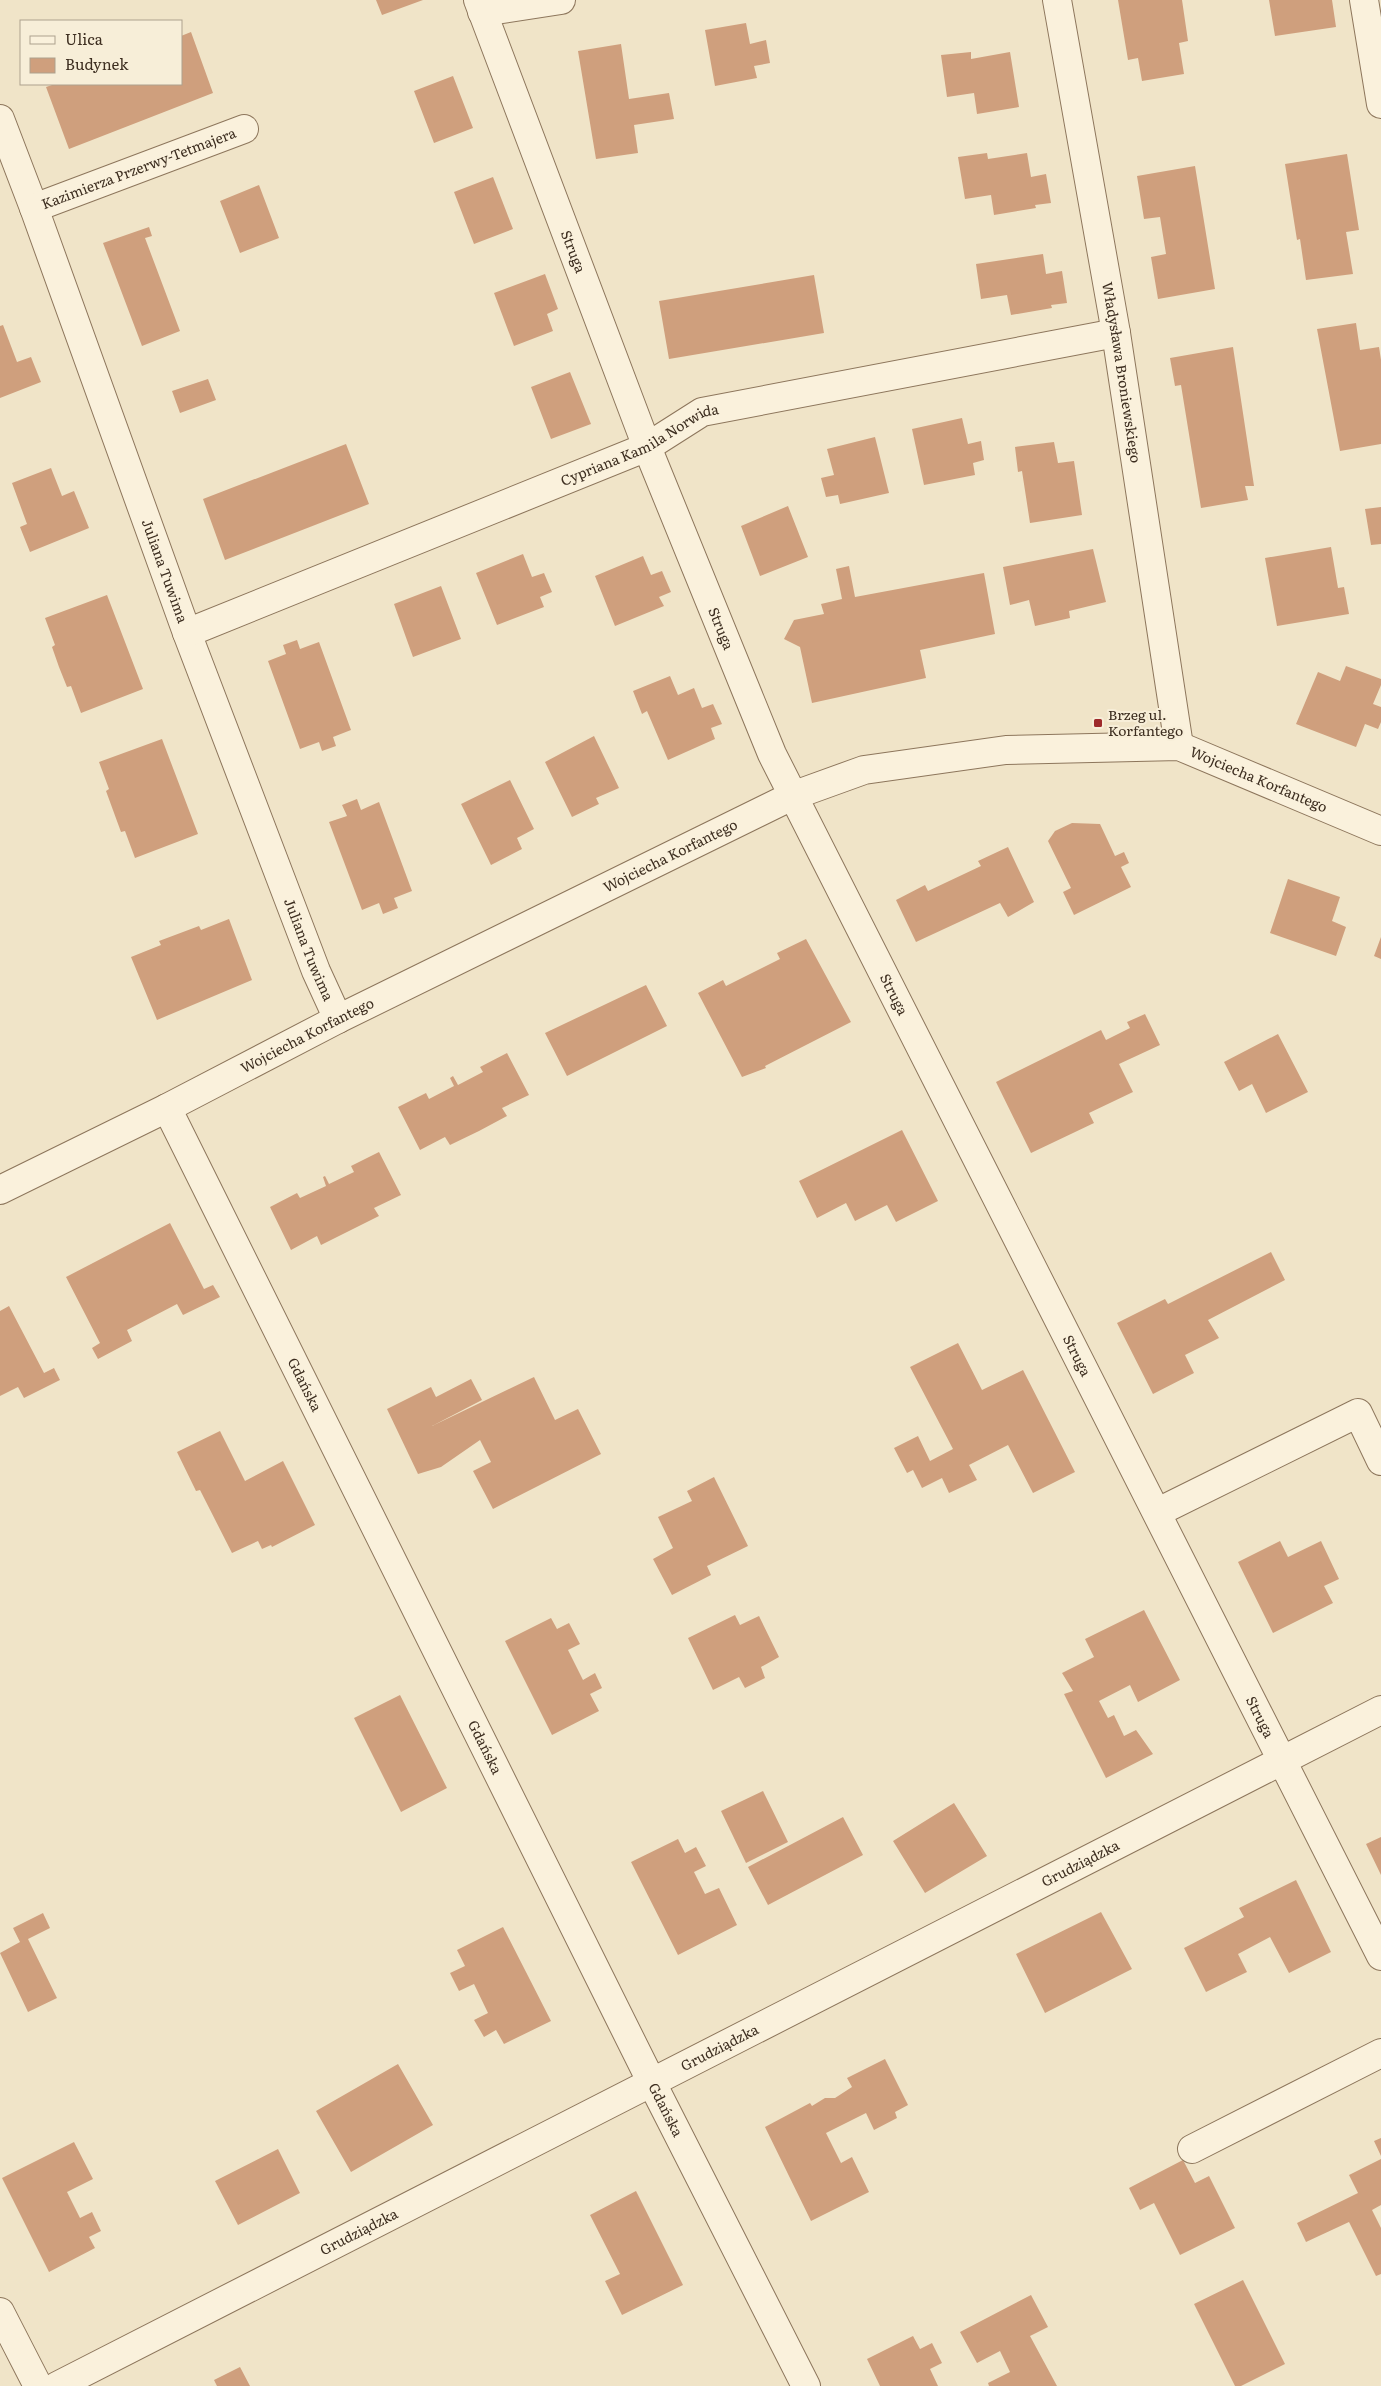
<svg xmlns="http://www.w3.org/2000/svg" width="1381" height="2386" viewBox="0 0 1381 2386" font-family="Literata,serif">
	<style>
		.building { fill: #cf9f7d }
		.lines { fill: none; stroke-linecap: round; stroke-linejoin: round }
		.minor-casing { stroke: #8d765c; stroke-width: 30 }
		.minor { stroke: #faf1dc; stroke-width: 28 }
		.poi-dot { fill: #9e2a2b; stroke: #f7eed8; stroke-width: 2 }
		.labels { text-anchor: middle; stroke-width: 4; stroke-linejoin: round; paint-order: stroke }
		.street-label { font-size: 14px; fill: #3d2e20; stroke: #f7eed8 }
		.poi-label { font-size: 14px; fill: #3d2e20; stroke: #f7eed8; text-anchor: start }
	</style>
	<rect width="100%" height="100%" fill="#f0e4c8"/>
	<path class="building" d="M376,0h47l-41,15z
		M1118,0h64l6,41 -9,2 5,31 -42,7 -4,-23 -10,2z
		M1269,0h63l4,27 -61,9z
		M746,23l4,21 16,-4 4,23 -16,3 3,12 -42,8 -10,-56z
		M191,32l22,61 -144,56 -23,-62 9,-3h126v-48z
		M621,44l8,55 40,-6 5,26 -40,6 4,28 -42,6 -18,-108z
		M971,52v7l39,-7 9,55 -42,7 -3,-21 -27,4 -6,-42z
		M453,76l20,52 -39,15 -20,-52z
		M987,153l1,6 39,-6 4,24 15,-3 5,29 -16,2 1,3 -42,7 -3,-20 -26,4 -7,-42z
		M1347,154l12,76 -13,2 7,42 -47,6 -6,-41 -3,1 -12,-76z
		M1195,166l20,123 -57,10 -7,-42 15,-3 -6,-37 -16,2 -7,-43z
		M493,177l20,52 -39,15 -20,-52z
		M259,185l20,53 -39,15 -20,-52z
		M149,227l3,9 -7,2 35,93 -38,15 -39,-103z
		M1043,254l3,20 16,-3 5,32 -16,2 1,3 -41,7 -4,-20 -26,4 -5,-35z
		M545,274l13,35 -11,5 6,17 -39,15 -20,-53z
		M814,275l10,58 -155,26 -10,-58z
		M1356,323l4,27 19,-3 2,13v84l-41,7 -23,-122z
		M3,325l14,37 14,-5 10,25 -41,16v-72z
		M1233,347l21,139h-9l3,14 -47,8 -20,-123 -6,1 -5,-28z
		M570,372l21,52 -40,15 -20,-52z
		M208,379l8,21 -36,13 -8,-22z
		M962,418l6,26 13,-3 3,19 -11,3 2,12 -51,10 -12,-56z
		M875,437l14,56 -49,11 -2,-9 -12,2 -5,-19 13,-3 -7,-26z
		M1054,442l4,21 16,-2 8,54 -52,8 -8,-52 -4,1 -3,-25z
		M346,444l23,60 -144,56 -22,-61z
		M51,468l11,28 12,-5 15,37 -59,24 -10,-25 7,-3 -15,-41z
		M788,506l20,51 -48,19 -19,-50z
		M1381,507v37l-10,1 -6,-36z
		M1331,547l7,41 6,-1 5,27 -72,12 -12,-68z
		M1093,549l13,53 -37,9 1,7 -35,8 -6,-26 -19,5 -7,-38z
		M523,554l9,23 12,-4 8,19 -12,5 4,10 -47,18 -21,-52z
		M643,556l8,19 11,-4 9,21 -12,5 5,9 -49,20 -20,-50z
		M849,566l6,31 129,-24 11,61 -75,16 6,28 -114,25 -12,-56 -16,-8 10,-19 30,-6 -3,-10 21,-5 -6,-30z
		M441,586l20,53 -48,18 -19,-53z
		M107,595l36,94 -62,24 -10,-27 -4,1 -8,-20 -7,-20 3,-2 -10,-27z
		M297,640l3,9 19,-7 32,88 -18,7 3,9 -14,5 -3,-9 -19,7 -32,-88 18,-7 -3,-9z
		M1346,666l35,13v6l-8,19 8,3v15l-3,7 -13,-5 -9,23 -60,-23 22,-52 22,9z
		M670,676l8,19 16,-7 8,20 11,-4 9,20 -11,4 4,11 -47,21 -21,-49 -5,3 -9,-23z
		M594,736l25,52 -23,10 3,6 -27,13 -27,-55z
		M162,739l36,95 -63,24 -10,-27 -4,1 -15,-41 3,-2 -10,-27z
		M510,780l24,49 -17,9 5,11 -31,16 -30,-61z
		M357,799l4,11 18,-8 33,89 -18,7 4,10 -15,6 -4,-11 -17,7 -33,-88 18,-6 -5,-11z
		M1072,823l28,1 15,32 9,-4 5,11 -8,4 10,20 -57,28 -11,-23 8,-4 -23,-47 7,-10z
		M1008,847l26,55 -26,15 -8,-14 -84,39 -20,-42 29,-15 3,6 53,-25 -3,-5z
		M1288,879l52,18 -8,24 14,6 -10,29 -66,-23z
		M229,919l23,61 -95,40 -26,-63 30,-12 -2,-4 40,-15 2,4z
		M1381,937v22l-7,-3z
		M806,939l45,83 -86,44 1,2 -24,9 -44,-84 25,-13 3,6 54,-27 -3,-6z
		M646,985l21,41 -100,50 -22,-43z
		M1145,1014l15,31 -41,19 14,28 -44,21 5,10 -63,30 -35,-71 105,-52 5,10 24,-12 -3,-6z
		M1278,1034l30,58 -42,21 -14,-29 -13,7 -15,-29z
		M507,1053l22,42 -27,13 5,8 -28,15 -29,14 -5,-8 -25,13 -22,-43 28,-14 3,6 25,-13 -4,-8 3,-2 5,9 25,-13 -3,-5z
		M902,1130l36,71 -42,21 -9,-17 -32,16 -9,-18 -29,15 -18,-37z
		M379,1152l22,43 -27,13 5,8 -58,29 -4,-9 -26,14 -21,-43 27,-14 3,5 26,-12 -3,-9 2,-1 4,8 25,-12 -3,-6z
		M170,1223l34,66 9,-4 7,12 -37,18 -6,-11 -50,26 5,11 -34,18 -6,-11 8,-5 -34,-66z
		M1271,1252l14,28 -77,40 11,18 -34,17 9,18 -41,21 -36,-71 48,-24 3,5z
		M9,1306l35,67 10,-5 6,12 -36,18 -6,-11 -18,9v-85z
		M958,1343l24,47 41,-20 52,102 -42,21 -25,-48 -39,20 8,15 -28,13 -7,-15 -20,10 -9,-18 -6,3 -13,-25 24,-12 12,25 23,-12 -43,-82z
		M534,1377l21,43 23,-11 23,45 -108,55 -20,-38 18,-9 -11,-22 -39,27 -23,7 -31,-65 44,-22 5,10 35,-18 11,21 -50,26z
		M220,1431l25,50 38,-20 32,64 -43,22 -1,-2 -9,4 -4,-8 -26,12 -32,-63 -4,1 -19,-39z
		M714,1477l34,69 -41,20 4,9 -39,20 -19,-36 20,-11 -15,-31 34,-16 -5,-10z
		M1280,1541l8,16 33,-16 18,38 -15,7 9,17 -60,30 -35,-71z
		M1144,1610l36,70 -42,22 -8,-17 -31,16 9,17 6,-3 10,21 12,-6 17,24 -47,24 -42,-84 9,-3 -11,-18 32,-16 -9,-18z
		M735,1615l5,10 19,-9 20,41 -18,10 4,11 -20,10 -6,-11 -26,13 -25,-52z
		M551,1618l6,11 12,-6 11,21 -12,6 15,30 12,-7 7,15 -12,6 9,17 -47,24 -47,-94z
		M400,1695l47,93 -46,24 -47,-94z
		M763,1791l25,51 -42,21 -25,-52z
		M954,1803l33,53 -62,37 -32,-52z
		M843,1817l20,38 -95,50 -20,-38z
		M1381,1837v38l-15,-31z
		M678,1839l7,14 11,-6 10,19 -12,6 11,22 14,-6 18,37 -59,30 -47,-93z
		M1296,1880l35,72 -42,21 -19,-36 -32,17 9,18 -41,20 -22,-44 60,-31 -5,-9z
		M1101,1912l31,57 -87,44 -29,-59z
		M43,1913l7,15 -22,11 29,59 -29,14 -28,-59 20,-11 -7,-14z
		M503,1927l48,94 -47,23 -8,-14 -12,7 -10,-17 14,-7 -14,-29 -15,7 -9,-18 15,-7 -8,-16z
		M885,2059l23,46 -13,7 2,6 -23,12 -8,-17 -40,20 15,30 11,-6 17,35 -58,29 -46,-94 45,-24 2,3 13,-8h10l17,-11 -5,-9z
		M398,2064l35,61 -82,47 -35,-61z
		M1381,2138v18l-7,-15z
		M74,2142l19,37 -26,13 13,26 12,-6 9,19 -12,6 6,11 -46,24 -47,-94z
		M278,2149l22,44 -62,32 -23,-44z
		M1381,2159v46l-9,5 9,18v46l-5,2 -27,-54 -43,20 -9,-19 61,-30 -9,-18z
		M1183,2160l12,23 14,-7 26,52 -55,27 -26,-52 -14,7 -11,-22z
		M636,2191l47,94 -61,30 -17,-34 15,-7 -30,-59z
		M1243,2280l42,84 -44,22h-6l-41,-82z
		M1031,2295l17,32 -18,9 27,50h-68l-1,-3 22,-11 -10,-21 -23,12 -17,-31z
		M913,2336l7,13 12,-6 10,20 -12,6 8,17h-58l-13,-27z
		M240,2367l10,19h-33l-3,-6z"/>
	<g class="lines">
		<g class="minor-casing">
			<g id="minor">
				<path id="s1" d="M478,0l169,447 125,307 609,1202"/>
				<path id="s2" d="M1057,0l59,333 63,413"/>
				<path d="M1364,0l17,104"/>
				<path d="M482,12l79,-12"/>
				<path id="s3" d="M0,119l34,89 153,425 129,338 22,48"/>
				<path id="s4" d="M34,208l210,-79"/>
				<path id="s5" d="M187,633l460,-186 55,-35 414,-79"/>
				<path id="s6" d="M167,1108l485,975 154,303"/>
				<path id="s7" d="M0,1190l167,-82 171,-89 454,-223 72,-26 142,-20 173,-4 202,85"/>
				<path d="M1158,1512l200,-99 23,48"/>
				<path d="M1192,2149l189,-96"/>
				<path d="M0,2312l38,74"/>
				<path id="s8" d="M57,2386l1324,-676"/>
			</g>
		</g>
		<use href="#minor" class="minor"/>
	</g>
	<rect class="poi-dot" x="1093" y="718" width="10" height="10" rx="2.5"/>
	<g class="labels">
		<g class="street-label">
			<text dy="5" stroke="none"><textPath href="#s4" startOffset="112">Kazimierza Przerwy-Tetmajera</textPath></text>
			<text dy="5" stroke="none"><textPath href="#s1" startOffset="269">Struga</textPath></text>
			<text dy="5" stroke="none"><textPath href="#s2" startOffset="378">Władysława Broniewskiego</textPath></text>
			<text dy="5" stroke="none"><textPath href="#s5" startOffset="491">Cypriana Kamila Norwida</textPath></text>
			<text dy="5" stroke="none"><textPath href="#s3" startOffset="481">Juliana Tuwima</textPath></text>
			<text dy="5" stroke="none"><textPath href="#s1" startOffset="674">Struga</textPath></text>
			<text dy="5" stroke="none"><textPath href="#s7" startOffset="1364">Wojciecha Korfantego</textPath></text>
			<text dy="5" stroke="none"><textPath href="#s7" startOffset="749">Wojciecha Korfantego</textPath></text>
			<text dy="5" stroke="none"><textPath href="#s3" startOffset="886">Juliana Tuwima</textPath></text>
			<text dy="5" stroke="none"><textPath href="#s1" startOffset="1079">Struga</textPath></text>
			<text dy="5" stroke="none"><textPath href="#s7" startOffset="344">Wojciecha Korfantego</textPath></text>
			<text dy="5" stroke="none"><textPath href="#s1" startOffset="1484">Struga</textPath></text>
			<text dy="5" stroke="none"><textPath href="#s6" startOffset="309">Gdańska</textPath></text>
			<text dy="5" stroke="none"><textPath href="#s1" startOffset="1889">Struga</textPath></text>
			<text dy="5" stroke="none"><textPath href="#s6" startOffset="714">Gdańska</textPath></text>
			<text dy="5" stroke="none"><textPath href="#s8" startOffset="1149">Grudziądzka</textPath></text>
			<text dy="5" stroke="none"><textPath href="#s8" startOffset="744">Grudziądzka</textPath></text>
			<text dy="5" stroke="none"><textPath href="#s6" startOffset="1119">Gdańska</textPath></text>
			<text dy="5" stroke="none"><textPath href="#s8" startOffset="339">Grudziądzka</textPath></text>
		</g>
		<g class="poi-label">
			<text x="1108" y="720">Brzeg ul.<tspan x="1108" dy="16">Korfantego</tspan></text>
		</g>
	</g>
	<rect x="20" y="20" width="162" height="65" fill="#f7eed8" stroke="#ada18e"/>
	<rect x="30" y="36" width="25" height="8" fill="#faf1dc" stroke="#ada18e"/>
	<text x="65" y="45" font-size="15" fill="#3d2e20">Ulica</text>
	<rect x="30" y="58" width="25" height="15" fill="#cf9f7d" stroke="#ada18e"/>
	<text x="65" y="70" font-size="15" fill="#3d2e20">Budynek</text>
</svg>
